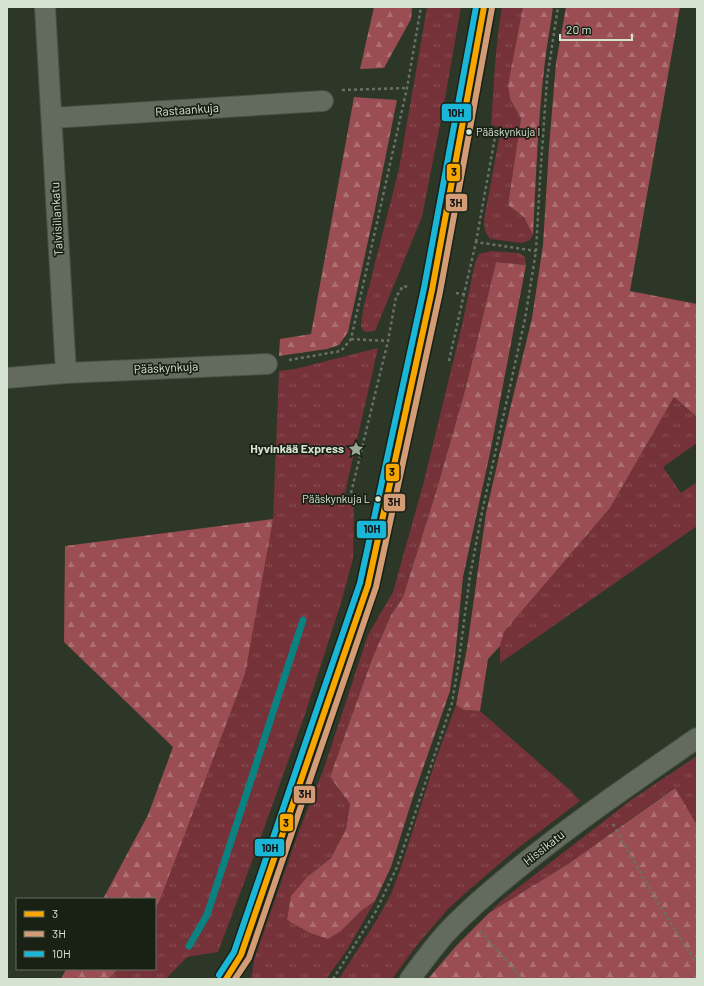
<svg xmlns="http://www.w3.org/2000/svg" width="704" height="986" viewBox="0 0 704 986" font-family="Barlow,sans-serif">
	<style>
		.grass { fill: url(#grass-tufts) }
		.forest { fill: url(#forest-firs) }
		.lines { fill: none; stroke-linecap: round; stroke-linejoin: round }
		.stream { stroke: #0a8281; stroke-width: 7 }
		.minor-casing { stroke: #485144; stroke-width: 22 }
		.secondary-casing { stroke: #485144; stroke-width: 24 }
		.path { stroke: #697166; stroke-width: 2.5; stroke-dasharray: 3 3; stroke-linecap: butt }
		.minor { stroke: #626b5e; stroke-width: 20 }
		.secondary { stroke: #636d5e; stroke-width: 22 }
		.bus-1-casing { stroke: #182114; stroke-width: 9 }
		.bus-2-casing { stroke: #182114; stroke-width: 9 }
		.bus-3-casing { stroke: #182114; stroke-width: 9 }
		.bus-1 { stroke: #f7a600; stroke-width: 6 }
		.bus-2 { stroke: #d39c74; stroke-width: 6 }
		.bus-3 { stroke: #1ab6d8; stroke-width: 6 }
		.bus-dot { fill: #d7e3d2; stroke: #182114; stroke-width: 1.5 }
		.labels { text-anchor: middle; stroke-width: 3.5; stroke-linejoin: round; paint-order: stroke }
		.bus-label { font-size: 11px; fill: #d7e3d2; stroke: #182114; text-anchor: start }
		.street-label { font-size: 12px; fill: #d7e3d2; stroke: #182114 }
		.poi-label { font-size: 12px; font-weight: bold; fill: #d7e3d2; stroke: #182114; text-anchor: end }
		.line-badge { stroke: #182114; stroke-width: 1.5 }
		.pale-badge-label { font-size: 11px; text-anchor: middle; font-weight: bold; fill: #111 }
	</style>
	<defs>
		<pattern id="grass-tufts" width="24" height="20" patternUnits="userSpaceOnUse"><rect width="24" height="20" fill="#753238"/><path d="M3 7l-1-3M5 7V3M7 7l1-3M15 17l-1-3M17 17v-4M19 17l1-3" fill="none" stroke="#885054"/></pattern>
		<pattern id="forest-firs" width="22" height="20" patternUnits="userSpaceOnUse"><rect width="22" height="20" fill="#9a4d52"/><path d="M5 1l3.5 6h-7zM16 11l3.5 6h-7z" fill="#ac6f72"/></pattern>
	</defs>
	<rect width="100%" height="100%" fill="#2c3727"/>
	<path class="grass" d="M427,7h34l-17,97 -22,113 -47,114 -10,1 -4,-5 2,-17 36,-141z
		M502,7h21l-4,25 -9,67 11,19 -13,87 16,12 9,18 -3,5 -8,3 -32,-4 -5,-8 -1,-11 17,-92 -10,-3c3,-39 4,-79 11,-118z
		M491,251l28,2 6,4 1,8 -30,-3 -30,125 -30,105 -33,105 -12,18 -19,44 -42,118 20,27 -4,25 -15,29 -24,19 34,54 21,-21 13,-9 -28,49 -21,29h-75l3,-19 45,-129 25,-63 44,-133 25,-43 30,-107 39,-160 13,-62 4,-9z
		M378,348l-34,149 10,3 -1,59 -13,47 -36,111 -46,128 -40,107 -31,5 -21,22h-57l9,-10h37v-61l5,-8 34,-93 79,-288 6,-148 16,-2z
		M674,397l23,20v26l-34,24 18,26 16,-11v44l-197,137v-17l4,-14 106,-124z
		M456,705l8,5 16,1 91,80 9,10 -62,47 -48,41 -22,20 -31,36 -25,34h-53l39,-61 13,-24 8,-21 37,-114z
		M697,756v69l-23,-37 -106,76 -79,49 12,-12 130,-101z"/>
	<path class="forest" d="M374,7h38l-1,12 -27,49 -24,1z
		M523,7h30c-2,18 -6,36 -8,54 -7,58 -9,116 -12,174l-9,-18 -16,-12 13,-87 -11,-19 -2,-14z
		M566,7h114l-50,284 67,13v113l-23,-20 -64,111 -106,124 -4,14 -12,13 -8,52 -16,-1 -8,-5 11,-57 19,-135 19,-83 27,-112 11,-73 6,-98 7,-84z
		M354,97l43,3 -23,114 -26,118 -9,13 -12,4 -48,7 1,-17 31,-5z
		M496,262l30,3 -36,188 -27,124 -8,80 -5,34 -37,106 -22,70 -16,34 -13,9 -21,21 -13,8 -18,-6 -23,-13 4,-24 16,-19 24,-19 15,-29 4,-25 -20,-27 42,-118 19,-44 12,-18 33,-105 30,-105z
		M273,519l-28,155 -85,226 -5,8v-9h-52l45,-84 25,-68 -109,-105 1,-96z
		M675,788l22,37v154h-269l28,-33 33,-33 79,-49z
		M66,969h52l-9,10h-48z"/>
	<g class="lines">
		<path class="stream" d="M189,946l18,-31 96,-295"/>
		<g class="minor-casing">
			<path id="minor" d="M45,7l21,366
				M52,118l271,-17
				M7,378l59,-5 201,-9
				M410,979c12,-16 24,-33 38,-48 19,-20 41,-39 63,-57 59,-49 123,-92 186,-136"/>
		</g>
		<g class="secondary-casing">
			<path id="secondary" d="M226,979l15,-24 127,-370 64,-295 52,-283"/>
		</g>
		<path class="path" d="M342,90l65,-2
			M476,242l19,-105
			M456,293l8,1 12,-52 60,9
			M351,339l37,2 8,-44 7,-11 6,1
			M289,360l52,-9 10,-12 56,-251 14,-81
			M449,361l15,-67
			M351,493l37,-152
			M613,824c26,48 54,94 84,140
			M480,931l42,48
			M333,979l43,-68 21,-44 55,-164 6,-36 12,-91 12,-64 43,-193 11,-68 4,-72 7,-100 11,-72"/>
		<use href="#minor" class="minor"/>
		<use href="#secondary" class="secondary"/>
		<g class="bus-1-casing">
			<path id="bus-1" d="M226,979l15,-24 127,-370 64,-295 52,-283"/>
		</g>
		<g class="bus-2-casing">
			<path id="bus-2" d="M235,979l14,-21 127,-371 64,-295 52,-284"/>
		</g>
		<g class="bus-3-casing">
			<path id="bus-3" d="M219,975l15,-23 126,-369 64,-295 52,-281"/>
		</g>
		<use href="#bus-1" class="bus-1"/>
		<use href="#bus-2" class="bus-2"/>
		<use href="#bus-3" class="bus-3"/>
	</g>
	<defs>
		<g id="sight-bare" transform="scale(1.2)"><path d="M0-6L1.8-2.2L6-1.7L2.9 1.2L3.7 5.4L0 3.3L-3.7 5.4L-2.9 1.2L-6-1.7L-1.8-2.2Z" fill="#9ba796" stroke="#182114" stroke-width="2.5" paint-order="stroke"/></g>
	</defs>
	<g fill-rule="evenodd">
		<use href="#sight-bare" x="356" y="449"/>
	</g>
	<g class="bus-dot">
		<circle cx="469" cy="132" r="3.5"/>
		<circle cx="378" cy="499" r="3.5"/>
	</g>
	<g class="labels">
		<g class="bus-label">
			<text x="476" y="136">Pääskynkuja I</text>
			<text x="370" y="503" text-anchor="end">Pääskynkuja L</text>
		</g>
		<g class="street-label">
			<text transform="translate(187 110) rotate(-4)" y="4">Rastaankuja</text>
			<text transform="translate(57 219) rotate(-93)" y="4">Talvisillankatu</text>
			<text transform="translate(166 368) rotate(-3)" y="4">Pääskynkuja</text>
			<text transform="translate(544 848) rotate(-38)" y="4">Hissikatu</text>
		</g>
		<g class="poi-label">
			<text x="344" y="453">Hyvinkää Express</text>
		</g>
	</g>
	<g class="line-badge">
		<rect x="441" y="103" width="31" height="19" rx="4" fill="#1ab6d8"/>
		<rect x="446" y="163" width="15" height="19" rx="4" fill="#f7a600"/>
		<rect x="445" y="193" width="23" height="19" rx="4" fill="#d39c74"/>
		<rect x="385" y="463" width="15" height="19" rx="4" fill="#f7a600"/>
		<rect x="383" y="493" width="23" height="19" rx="4" fill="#d39c74"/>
		<rect x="356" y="520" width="31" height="19" rx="4" fill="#1ab6d8"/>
		<rect x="293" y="785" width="23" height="19" rx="4" fill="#d39c74"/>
		<rect x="279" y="813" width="15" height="19" rx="4" fill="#f7a600"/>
		<rect x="254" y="838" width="31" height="19" rx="4" fill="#1ab6d8"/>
	</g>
	<g class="pale-badge-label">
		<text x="456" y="117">10H</text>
		<text x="454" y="176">3</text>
		<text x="456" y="207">3H</text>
		<text x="392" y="476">3</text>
		<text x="394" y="506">3H</text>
		<text x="372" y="533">10H</text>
		<text x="305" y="798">3H</text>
		<text x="286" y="827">3</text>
		<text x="270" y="852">10H</text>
	</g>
	<rect width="704" height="986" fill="none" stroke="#d7e3d2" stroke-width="16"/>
	<rect x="16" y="898" width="140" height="72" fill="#182114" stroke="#646f60"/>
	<rect x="24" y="911" width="20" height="6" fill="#f7a600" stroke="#646f60"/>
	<text x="52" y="918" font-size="12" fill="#d7e3d2">3</text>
	<rect x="24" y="931" width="20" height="6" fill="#d39c74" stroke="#646f60"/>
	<text x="52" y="938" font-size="12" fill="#d7e3d2">3H</text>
	<rect x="24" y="951" width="20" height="6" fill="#1ab6d8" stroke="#646f60"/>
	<text x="52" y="958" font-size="12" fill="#d7e3d2">10H</text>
	<path d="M560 34v6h72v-6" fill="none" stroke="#d7e3d2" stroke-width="2"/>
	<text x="566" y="34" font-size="12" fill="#d7e3d2" stroke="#182114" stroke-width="3" paint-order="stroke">20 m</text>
</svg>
